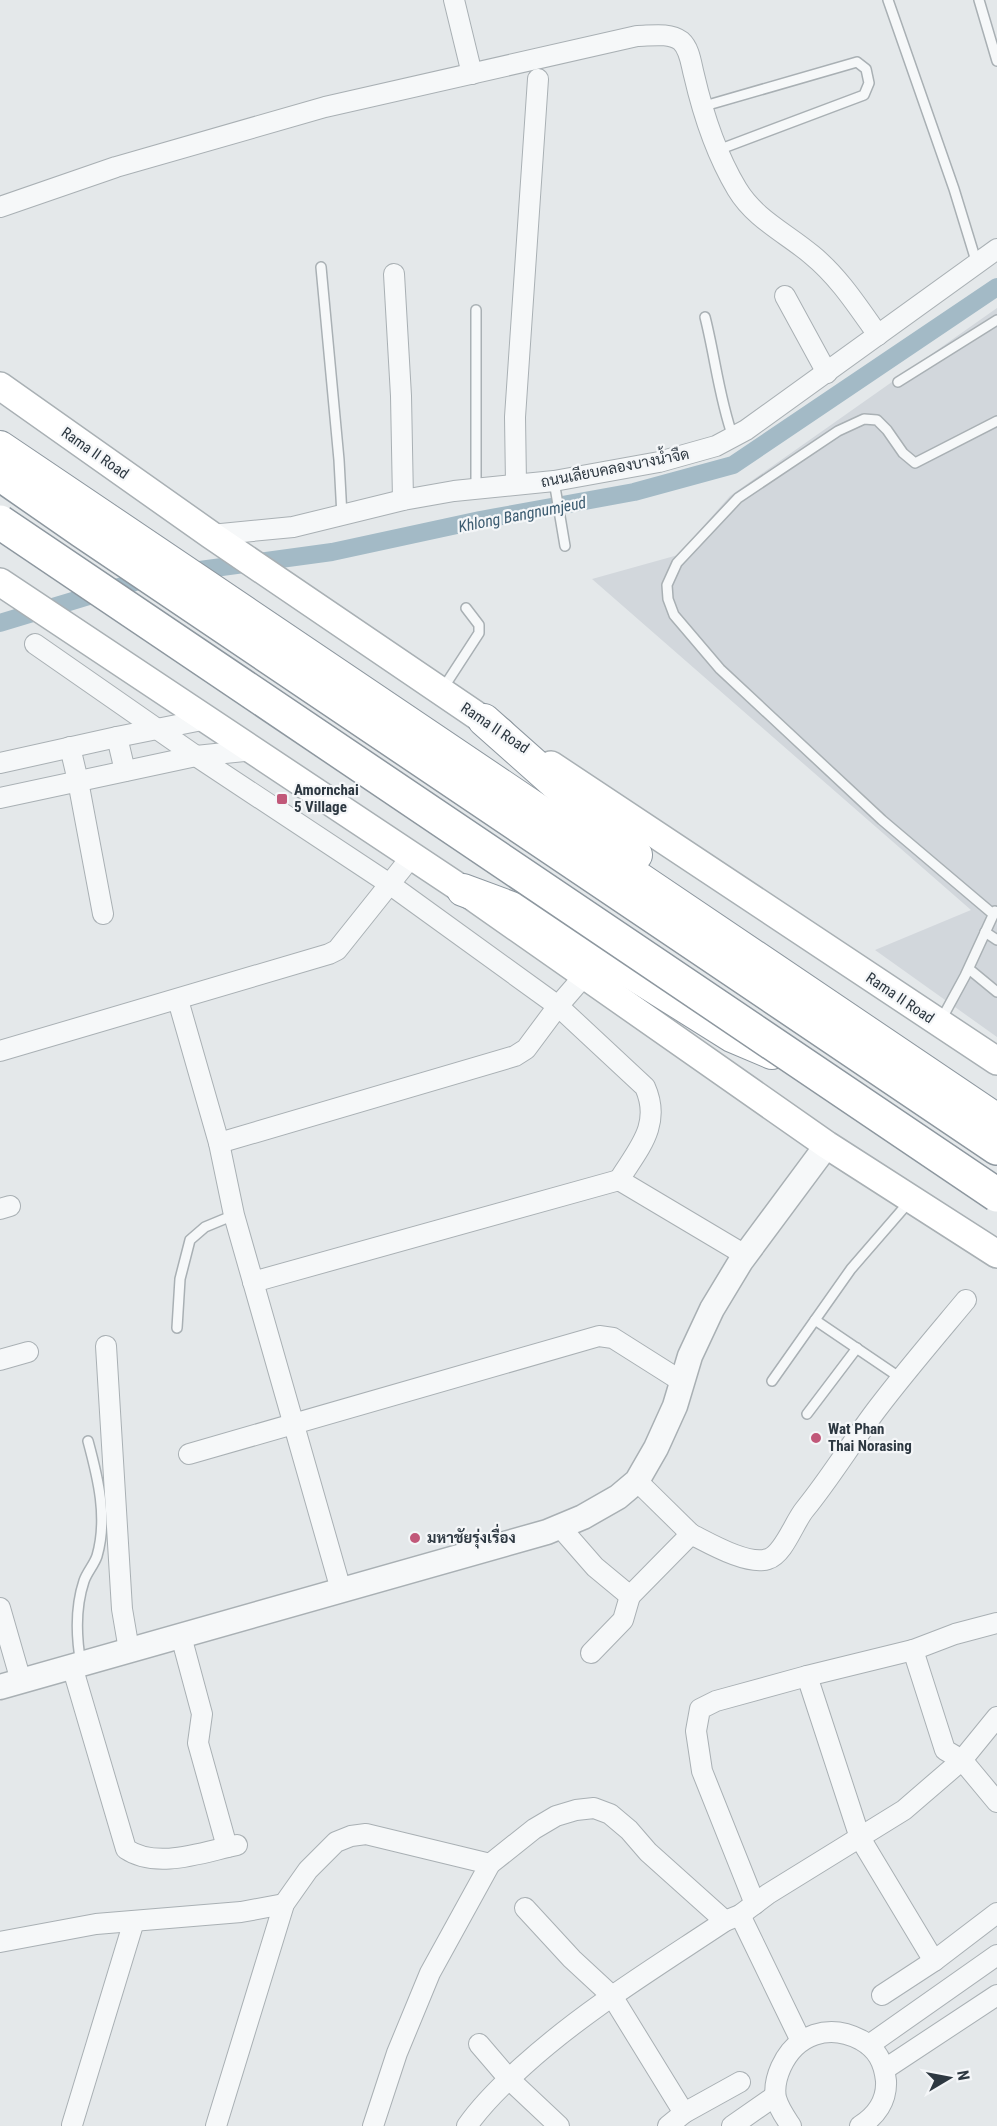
<svg xmlns="http://www.w3.org/2000/svg" width="997" height="2126" font-family="'Roboto Condensed',Sarabun,sans-serif">
<style>
.built{fill:#d2d7dc}
.lines{fill:none;stroke-linecap:round;stroke-linejoin:round}
.canal{stroke:#a3bac6;stroke-width:18}
.service-casing{stroke:#a9b0b4;stroke-width:12}
.minor-casing{stroke:#a9b0b4;stroke-width:22}
.tertiary-casing{stroke:#a9b0b4;stroke-width:27}
.secondary-casing{stroke:#a9b0b4;stroke-width:30}
.trunk-casing{stroke:#8d979f;stroke-width:34}
.motorway-casing{stroke:#8d979f;stroke-width:36}
.service{stroke:#f6f8f9;stroke-width:9}
.minor{stroke:#f6f8f9;stroke-width:20}
.tertiary{stroke:#f6f8f9;stroke-width:24}
.secondary{stroke:#fff;stroke-width:27}
.trunk{stroke:#fff;stroke-width:32}
.motorway{stroke:#fff;stroke-width:33}
.motorway-bridge-casing{stroke:#8d979f;stroke-width:36;stroke-linecap:butt}
.motorway-bridge{stroke:#fff;stroke-width:33}
.poi-dot{fill:#c15879;stroke:#f4f6f8;stroke-width:2}
.labels{text-anchor:middle;stroke-width:4.5;stroke-linejoin:round;paint-order:stroke}
.street-label{font-size:15px;fill:#2d3841;stroke:#f4f6f8}
.poi-label{font-size:15px;font-weight:bold;fill:#2d3841;stroke:#f4f6f8;text-anchor:start}
.water-label{font-size:16px;font-style:italic;fill:#3c5c71;stroke:#f4f6f8}
</style>
<rect width="100%" height="100%" fill="#e4e8ea"/>
<polygon class="built" points="997,308 997,1037 875,950 971,910 592,579 678,555 730,496"/>
<g class="lines">
<g class="canal">
<polyline points="185,572 332,552 480,520 634,492 733,465 997,287"/>
<polyline points="0,623 152,577"/>
</g>
<defs>
<g id="service">
<polyline points="888,0 954,189 977,264"/>
<polyline points="979,0 997,61"/>
<polyline points="701,107 857,62 866,69 869,83 864,95 718,150"/>
<polyline points="321,267 339,460 342,516"/>
<path d="M705,317C715,356 719,398 733,437"/>
<polyline points="898,382 997,320"/>
<polyline points="554,481 565,546"/>
<polyline points="476,489 476,310"/>
<polyline points="442,690 479,633 479,625 466,608"/>
<polyline points="993,914 882,820 720,669 674,615 668,599 667,585 677,563 738,498 838,431 864,419 877,420 887,430 903,453 915,463 997,421"/>
<polyline points="985,932 997,940"/>
<polyline points="969,969 997,992"/>
<polyline points="940,1022 965,976 995,911"/>
<polyline points="815,1320 902,1379"/>
<polyline points="177,1328 180,1279 190,1240 205,1227 234,1215"/>
<polyline points="772,1381 851,1269 909,1202"/>
<polyline points="807,1414 857,1348"/>
<path d="M81,1664C76,1636 75,1608 84,1581C87,1572 94,1565 97,1556C108,1518 98,1478 88,1441"/>
</g>
<g id="minor">
<polyline points="454,0 472,74"/>
<path d="M0,207L116,167L325,107L637,36C650,36 669,32 681,41C690,49 691,64 694,75C703,114 716,154 737,189C755,219 786,233 812,255C839,277 858,307 878,335"/>
<polyline points="394,274 401,396 403,500"/>
<polyline points="785,296 827,373"/>
<polyline points="516,484 515,417 538,79"/>
<polyline points="211,535 293,527 403,500 454,491 554,481 659,462 716,446 746,430 997,249"/>
<path d="M35,644L196,756L388,883L558,1006L645,1087C662,1125 638,1149 619,1180"/>
<polyline points="117,737 125,771"/>
<polyline points="70,747 78,781 103,914"/>
<polyline points="0,763 117,737 207,719"/>
<polyline points="0,798 196,756 254,750"/>
<polyline points="178,1000 219,1143 234,1215 341,1590"/>
<polyline points="0,1051 329,954 337,950 412,856"/>
<polyline points="219,1143 515,1056 526,1049 558,1006 584,976"/>
<polyline points="0,1209 10,1206"/>
<polyline points="253,1282 619,1180 745,1255"/>
<polyline points="106,1346 122,1609 129,1650"/>
<polyline points="0,1360 28,1352"/>
<polyline points="189,1454 599,1336 613,1338 681,1381"/>
<polyline points="637,1481 691,1534"/>
<path d="M560,1527L595,1567L630,1596L691,1534C709,1543 748,1566 768,1559C784,1554 794,1522 805,1509C831,1477 852,1442 877,1409C905,1372 936,1336 966,1300"/>
<polyline points="0,1608 21,1681"/>
<polyline points="181,1636 202,1714 198,1743 227,1847"/>
<polyline points="913,1650 945,1750 962,1760 997,1802"/>
<polyline points="591,1653 623,1620 630,1596"/>
<path d="M72,1666L126,1849C157,1870 203,1852 237,1845"/>
<polyline points="807,1676 860,1838 934,1961"/>
<polyline points="755,1904 702,1771 696,1731 700,1709 716,1701 807,1676 913,1650 955,1634 997,1623"/>
<polyline points="525,1908 572,1959 612,1996 684,2113"/>
<polyline points="740,1915 801,2041"/>
<polyline points="0,1942 96,1924 241,1912 284,1904"/>
<polyline points="882,1995 934,1961 997,1913"/>
<polyline points="479,2044 509,2079 559,2126"/>
<polyline points="869,2045 997,1955"/>
<polyline points="885,2069 997,1995"/>
<polyline points="72,2125 134,1921"/>
<polyline points="216,2126 284,1904 308,1870 336,1842 351,1836 366,1834 490,1864"/>
<polyline points="373,2126 397,2053 430,1973 490,1864 534,1829 556,1816 576,1810 594,1808 610,1814 629,1830 648,1852 725,1921"/>
<path d="M467,2126C483,2103 503,2084 523,2066C585,2010 656,1967 725,1921L740,1915L768,1894L904,1810L962,1760L997,1717"/>
<polyline points="668,2126 684,2113 740,2082"/>
<polyline points="732,2126 775,2096"/>
<path d="M791,2126C785,2117 779,2109 776,2098C774,2088 777,2076 781,2067C796,2034 829,2023 861,2040C877,2049 884,2062 886,2081C887,2101 876,2116 860,2126"/>
</g>
<polyline id="tertiary" points="0,1687 547,1532 583,1517 618,1497 637,1481 656,1448 675,1406 690,1356 712,1309 741,1261 827,1145"/>
<g id="secondary">
<polyline points="0,386 211,535 501,732"/>
<polyline points="0,582 463,890 827,1145 997,1254"/>
<polyline points="551,765 997,1061"/>
</g>
<g id="trunk">
<polyline points="0,447 997,1120"/>
<polyline points="484,720 636,855"/>
<polyline points="463,890 525,913 563,930 732,1036 772,1053"/>
</g>
<polyline id="motorway" points="0,474 82,531 997,1148"/>
</defs>
<use href="#service" class="service-casing"/>
<use href="#minor" class="minor-casing"/>
<use href="#tertiary" class="tertiary-casing"/>
<use href="#secondary" class="secondary-casing"/>
<use href="#trunk" class="trunk-casing"/>
<use href="#motorway" class="motorway-casing"/>
<use href="#service" class="service"/>
<use href="#minor" class="minor"/>
<use href="#tertiary" class="tertiary"/>
<use href="#secondary" class="secondary"/>
<use href="#trunk" class="trunk"/>
<use href="#motorway" class="motorway"/>
<defs>
<polyline id="motorway-bridge" points="0,522 997,1195"/>
</defs>
<use href="#motorway-bridge" class="motorway-bridge-casing"/>
<use href="#motorway-bridge" class="motorway-bridge"/>
</g>
<g class="poi-dot">
<rect x="276" y="793" width="12" height="12" rx="3"/>
<circle cx="816" cy="1438" r="6"/>
<circle cx="415" cy="1538" r="6"/>
</g>
<g class="labels">
<g class="street-label">
<text transform="translate(95 453) rotate(35)" y="5">Rama II Road</text>
<text transform="translate(615 468) rotate(-11)" y="5">ถนนเลียบคลองบางน้ำจืด</text>
<text transform="translate(495 728) rotate(34)" y="5">Rama II Road</text>
<text transform="translate(900 998) rotate(34)" y="5">Rama II Road</text>
</g>
<g class="poi-label">
<text x="294" y="795">Amornchai<tspan x="294" dy="17">5 Village</tspan></text>
<text x="828" y="1434">Wat Phan<tspan x="828" dy="17">Thai Norasing</tspan></text>
<text x="427" y="1543">มหาชัยรุ่งเรื่อง</text>
</g>
<g class="water-label">
<text transform="translate(522 514) rotate(-11)" y="6">Khlong Bangnumjeud</text>
</g>
</g>
<g transform="translate(949 2078) rotate(80)" stroke="#f4f6f8" stroke-width="4.5" paint-order="stroke">
<path d="M0-4.5L10 22L0 15L-10 22Z" fill="#2d3841"/>
<text y="-9" font-size="16" font-weight="bold" text-anchor="middle" fill="#2d3841">N</text>
</g>
</svg>
